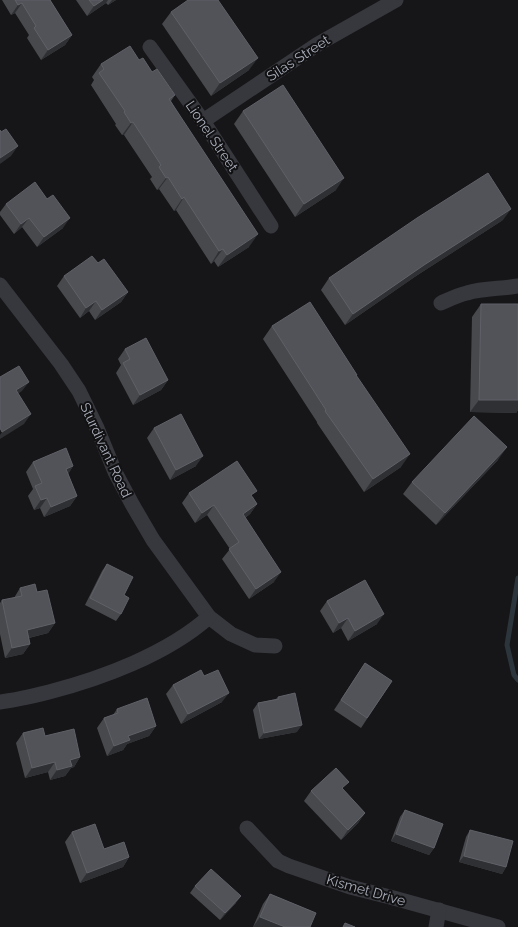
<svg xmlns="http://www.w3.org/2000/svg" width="518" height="927" font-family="Raleway,sans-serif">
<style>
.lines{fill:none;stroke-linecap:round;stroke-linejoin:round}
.stream{stroke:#2c353c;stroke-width:5}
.street{stroke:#37383d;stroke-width:15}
.wall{fill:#47494d}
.shaded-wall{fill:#2f3033}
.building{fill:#525359;stroke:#5f6168}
.labels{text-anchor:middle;stroke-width:4;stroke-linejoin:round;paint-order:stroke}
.street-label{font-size:14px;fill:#a8adb8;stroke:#111113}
</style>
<rect width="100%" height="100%" fill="#161618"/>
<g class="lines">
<polyline class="stream" points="518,578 507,645 514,675 518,680"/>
<g class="street">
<polyline points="150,47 203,121 271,226"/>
<polyline points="203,121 318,44 396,0"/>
<polyline points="0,285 61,364 79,391 97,428 115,472 132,504 153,540 209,617 231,634 255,645 275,646"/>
<path d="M441,303C450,299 458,295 467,293C483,288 501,289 518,286"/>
<path d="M0,702C17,700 33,696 49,692C103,678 167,654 209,617"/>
<polyline points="247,828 278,861 289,866 350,887 390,897 498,927"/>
<polyline points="436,927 439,910"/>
</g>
</g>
<g class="wall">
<polygon points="2,0 50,0 72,35 65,45 41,60 27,38 29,35 15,13 11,15"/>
<polygon points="76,0 116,0 108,5 106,3 87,16"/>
<polygon points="171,12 249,70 211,96 162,24"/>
<polygon points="139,60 175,95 171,101 249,247 218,267 214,261 211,264 176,210 174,211 159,189 157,190 150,179 152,177 124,135 122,135 115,125 116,124 91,85 94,80 92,77 101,64"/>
<polygon points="243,111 336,190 295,217 234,124"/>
<polygon points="6,204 63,228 37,247 22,227 14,234 0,215 0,212"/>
<polygon points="503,220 416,276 345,325 321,290 329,278"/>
<polygon points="98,263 128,292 121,302 95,320 89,311 80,318 57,286 64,276"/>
<polygon points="481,304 518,304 518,410 516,413 470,412 472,317"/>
<polygon points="272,326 401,467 364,492 317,423 317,422 263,339"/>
<polygon points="125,349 168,380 161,390 133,405 116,373 121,365 118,359"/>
<polygon points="154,428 196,466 170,480 147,438"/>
<polygon points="498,460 436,525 403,494 412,482"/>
<polygon points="33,462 73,466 68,474 77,496 70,506 44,517 40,508 34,510 28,496 33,489 26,472"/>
<polygon points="189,493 253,497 257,504 250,514 245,518 274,582 249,599 222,559 230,549 207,515 195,523 182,503"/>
<polygon points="107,564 121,614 116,621 85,605 102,571"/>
<polygon points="20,588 37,592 55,623 48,633 29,638 30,644 23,654 5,658 0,634 0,603 2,600 14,598"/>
<polygon points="327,601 377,624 348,641 341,628 333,633 320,611"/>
<polygon points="365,663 392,681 361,728 334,710"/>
<polygon points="204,676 222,702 181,724 166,694 173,685"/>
<polygon points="278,697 297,732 259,739 253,710 258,703 276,699"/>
<polygon points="117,709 156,726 149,736 127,744 123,750 107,756 97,728 104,718 113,715"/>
<polygon points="23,733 45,736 80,757 74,767 71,768 65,776 50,780 48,772 25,778 16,743"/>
<polygon points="343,790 365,813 358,823 341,840 304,801 311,791"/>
<polygon points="405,810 434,848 429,855 391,841 400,817"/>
<polygon points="470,830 506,867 502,874 459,862 466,837"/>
<polygon points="72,832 104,849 129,857 123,867 80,883 65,842"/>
<polygon points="195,886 236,903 220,920 190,893"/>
<polygon points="270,894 316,913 253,927 263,904"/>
</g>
<g class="shaded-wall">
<polygon points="103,0 108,0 106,3 87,16 94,6"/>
<polygon points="112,0 116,0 108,5"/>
<polygon points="22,3 15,13 11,15 18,5"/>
<polygon points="72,35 65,45 41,60 48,50"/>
<polygon points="258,58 249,70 211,96 220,83"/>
<polygon points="133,122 124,135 122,135 131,123"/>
<polygon points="18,146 11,156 0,164 0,158"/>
<polygon points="168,177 159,189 157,190 166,178"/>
<polygon points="344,178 336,190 295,217 304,204"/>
<polygon points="184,197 176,210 174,211 182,199"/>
<polygon points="511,209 503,220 416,276 345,325 353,314 424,265"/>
<polygon points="29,218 22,227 14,234 21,224"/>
<polygon points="70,218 63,228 37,247 44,237"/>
<polygon points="258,234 249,247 218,267 227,255"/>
<polygon points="223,249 214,261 211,264 219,251"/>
<polygon points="128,292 121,302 95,320 102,310"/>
<polygon points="96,301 89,311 80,318 86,308"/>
<polygon points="168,380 161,390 133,405 140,395"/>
<polygon points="29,382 22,391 9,400 16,390"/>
<polygon points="479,400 518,400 518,410 516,413 470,412"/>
<polygon points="31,414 24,424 0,439 0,435 2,432"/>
<polygon points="507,447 498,460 436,525 445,513"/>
<polygon points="410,454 401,467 364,492 373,479"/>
<polygon points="203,456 196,466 170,480 176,470"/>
<polygon points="73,466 67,476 66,469"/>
<polygon points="77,496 70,506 44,517 51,507"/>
<polygon points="47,498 40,508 34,510 41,500"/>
<polygon points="257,504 250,514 236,524 243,514"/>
<polygon points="214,505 207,515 195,523 202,513"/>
<polygon points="281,572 274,582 249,599 256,589"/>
<polygon points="384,614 377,624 348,641 355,631"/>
<polygon points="348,618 341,628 333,633 339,623"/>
<polygon points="55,623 48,633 20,640 27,630"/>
<polygon points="30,644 23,654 5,658 12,648"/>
<polygon points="229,693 222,702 181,724 188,714"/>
<polygon points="302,725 297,732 259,739 264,733"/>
<polygon points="156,726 149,736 127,744 123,750 107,756 114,746 128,736"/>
<polygon points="80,757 74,767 71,768 65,776 50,780 57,770 70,760"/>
<polygon points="55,762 48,772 25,778 32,768"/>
<polygon points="365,813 358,823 341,840 348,830"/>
<polygon points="396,834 434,848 429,855 391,841"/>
<polygon points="464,856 506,867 502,874 459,862"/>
<polygon points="129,857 123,867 80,883 87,873"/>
<polygon points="241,896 236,903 220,920 225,913"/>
<polygon points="260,917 285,927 253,927"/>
</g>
<g class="building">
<polygon points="15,0 50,0 72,35 48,50 34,28 36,26 22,3 18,5"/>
<polygon points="89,0 103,0 94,6"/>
<polygon points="188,0 218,0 258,58 220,83 171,12"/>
<polygon points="130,46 139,60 143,58 152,72 157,69 175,95 169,99 258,234 227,255 223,249 219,251 184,197 182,199 168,177 166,178 159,167 161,165 133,122 131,123 124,112 125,111 99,73 104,69 101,64"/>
<polygon points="283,85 344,178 304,204 243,111"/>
<polygon points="6,129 18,146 0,158 0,130 1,132"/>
<polygon points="488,173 511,209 424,265 353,314 329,278 417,218"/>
<polygon points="35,182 47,199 53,195 70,218 44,237 29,218 21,224 6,204"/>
<polygon points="92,256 98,263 104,259 128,292 102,310 96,301 86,308 64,276"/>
<polygon points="310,302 357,375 356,375 410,454 373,479 325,411 326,410 272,326"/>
<polygon points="481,304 518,304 518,400 479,400"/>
<polygon points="146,338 168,380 140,395 123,363 130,359 125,349"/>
<polygon points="19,366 29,382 16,390 31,414 2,432 0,428 0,377"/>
<polygon points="181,414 203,456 176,470 154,428"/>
<polygon points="474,416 507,447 445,513 412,482"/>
<polygon points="66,448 73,466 66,469 77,496 51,507 47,498 41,500 35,486 42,483 33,462"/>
<polygon points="237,461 257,491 251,495 257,504 243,514 281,572 256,589 229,549 239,542 214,505 202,513 189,493"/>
<polygon points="107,564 133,577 124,595 129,598 121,614 90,598"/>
<polygon points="365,580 384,614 355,631 348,618 339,623 327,601"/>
<polygon points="35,584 37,592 47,590 55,623 27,630 30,644 12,648 2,600 22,596 20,588"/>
<polygon points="365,663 392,681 367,718 341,700"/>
<polygon points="201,670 204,676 218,670 229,693 188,714 173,685"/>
<polygon points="295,693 302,725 264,733 258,703 279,699 278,697"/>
<polygon points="147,698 156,726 128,736 130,740 114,746 104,718 118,713 117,709"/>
<polygon points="43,728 45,736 74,729 80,757 70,760 72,766 57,770 55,762 32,768 23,733"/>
<polygon points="336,768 349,782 342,788 365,813 348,830 311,791"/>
<polygon points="405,810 443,824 434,848 396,834"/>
<polygon points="95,824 104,849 124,842 129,857 87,873 72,832"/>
<polygon points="470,830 513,841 506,867 464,856"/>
<polygon points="211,869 241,896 225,913 195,886"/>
<polygon points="270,894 316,913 310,927 285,927 260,917"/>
<polygon points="345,923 355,927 343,927"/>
</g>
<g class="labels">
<g class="street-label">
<text transform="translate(298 58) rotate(-33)" y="5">Silas Street</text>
<text transform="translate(212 136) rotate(56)" y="5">Lionel Street</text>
<text transform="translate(106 450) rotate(65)" y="5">Sturdivant Road</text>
<text transform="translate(366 890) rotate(16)" y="5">Kismet Drive</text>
</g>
</g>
</svg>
